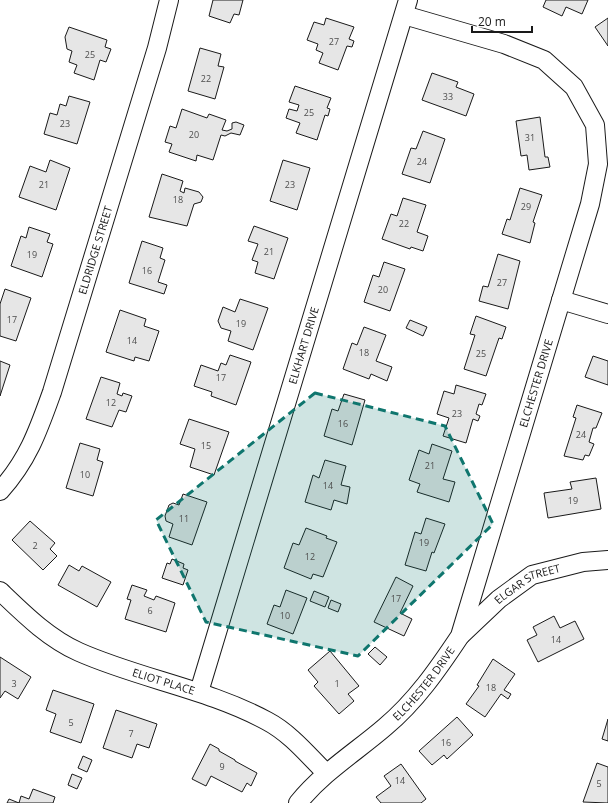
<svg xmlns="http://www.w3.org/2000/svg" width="608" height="803" font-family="'Open Sans',sans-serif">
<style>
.building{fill:#e6e6e6;stroke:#1a1a1a}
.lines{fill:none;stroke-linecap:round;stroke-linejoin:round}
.minor-casing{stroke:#1a1a1a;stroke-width:20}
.minor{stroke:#fff;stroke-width:18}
.marked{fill:#0f766e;fill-opacity:0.2;stroke:#0f766e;stroke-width:3;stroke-dasharray:8 5;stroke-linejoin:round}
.labels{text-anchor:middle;stroke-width:3;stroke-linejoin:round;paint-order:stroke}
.number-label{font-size:9px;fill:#4d4d4d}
.street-label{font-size:11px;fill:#1a1a1a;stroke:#fff}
</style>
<rect width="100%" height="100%" fill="#fff"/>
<g class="building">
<polygon points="213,0 243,0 239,15 234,14 230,23 209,16"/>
<polygon points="546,0 588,0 582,14 566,7 562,16 543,7"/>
<polygon points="326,18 354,27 349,39 354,41 352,47 347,46 338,70 319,63 323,53 316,50 318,44 307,40 314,22 324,25"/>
<polygon points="608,18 608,46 595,27"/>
<polygon points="69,27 107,40 105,47 111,49 106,62 100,60 94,80 74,73 77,65 69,62 72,51 67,49 65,37"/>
<polygon points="200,48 221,54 218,66 224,67 215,99 188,91"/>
<polygon points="432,73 458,82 456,87 474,94 466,116 422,100"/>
<polygon points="295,86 331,98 327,108 330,109 328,116 325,115 317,140 296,133 300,123 286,118 289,109 297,111 299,105 289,102"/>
<polygon points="69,96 90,102 77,144 44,134 50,113 57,115 60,104 66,106"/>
<polygon points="182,109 207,118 209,114 226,120 222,130 227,131 232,129 232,123 236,122 244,125 240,135 231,133 225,136 221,135 213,160 197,155 196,161 169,152 172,144 165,142 170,126 176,128"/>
<polygon points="540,117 545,157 548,157 550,167 529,170 527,155 521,156 516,121"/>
<polygon points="423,131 445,139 430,183 402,174 411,148 416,149"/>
<polygon points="50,160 70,168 56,210 19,197 30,166 46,172"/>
<polygon points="283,160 310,168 297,210 270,201"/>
<polygon points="162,174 183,181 180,191 184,193 185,188 199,192 203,197 201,202 194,204 187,226 149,217"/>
<polygon points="520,188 542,195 533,222 535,223 530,243 502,234 507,219 510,220"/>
<polygon points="403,198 426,205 417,232 428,236 423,251 411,247 410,249 382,239 391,214 397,216"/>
<polygon points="254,226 288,238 274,279 255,273 258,262 252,260 258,244 248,241"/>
<polygon points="29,227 50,234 47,242 53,244 42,277 11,266 21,236 26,238"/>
<polygon points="142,241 163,248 160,258 165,260 158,282 167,285 164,294 129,283"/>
<polygon points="498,254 520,261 508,309 479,301 483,286 488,287"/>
<polygon points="384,262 405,269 390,311 364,302 373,275 379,277"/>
<polygon points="5,289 31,298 16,341 0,336 0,304"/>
<polygon points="240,299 268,308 253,350 228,341 231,331 221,328 218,321 223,307 235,312"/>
<polygon points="120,310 146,319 144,326 159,331 149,361 135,357 134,361 106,352"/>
<polygon points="476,316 506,327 502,339 499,338 486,376 464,369 475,335 470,334"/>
<polygon points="410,320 427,327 423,336 406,328"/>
<polygon points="364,327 386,335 376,361 392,367 387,381 371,374 369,379 343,369 352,343 357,345"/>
<polygon points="230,355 251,362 236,405 211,396 212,392 194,386 201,365 218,371 221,363 226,365"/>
<polygon points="593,356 608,361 608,385 585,377"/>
<polygon points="0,361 10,365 0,396"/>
<polygon points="101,377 120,383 117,394 122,396 123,393 132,396 126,412 119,410 112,427 86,419"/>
<polygon points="456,385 486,394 482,405 479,404 476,414 480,416 478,421 473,419 466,443 443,436 449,418 437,414 444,391 454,394"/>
<polygon points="344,394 365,400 352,445 324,436 332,409 338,411"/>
<polygon points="577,405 602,413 596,428 593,428 589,442 594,444 589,456 585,455 583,460 564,456 576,418 573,417"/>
<polygon points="189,419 229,432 214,475 190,467 195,449 180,444"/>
<polygon points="80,443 100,449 97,460 103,462 93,496 66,488"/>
<polygon points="432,444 452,451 443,479 455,482 449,502 417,492 420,484 409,480 419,450 429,454"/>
<polygon points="325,460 346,466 341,485 350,487 347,504 334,500 331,510 305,502 313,475 319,478"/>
<polygon points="596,478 601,509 548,518 544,493 572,489 570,482"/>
<polygon points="183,494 207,502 192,545 169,537 173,524 166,521 165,516 169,505 173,503 179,505"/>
<polygon points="426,518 445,524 434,553 432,552 426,571 405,565 415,532 421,534"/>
<polygon points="30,521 55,543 50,549 57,556 43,570 12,540"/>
<polygon points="306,528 327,536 326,538 337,542 323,577 313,574 311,579 284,568 293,543 299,545"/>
<polygon points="172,559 184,564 183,568 188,570 183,585 162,578 167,563 170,564"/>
<polygon points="69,565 79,571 82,566 111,582 97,607 58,585"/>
<polygon points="396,577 413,586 400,613 412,619 404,636 374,622"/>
<polygon points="132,585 147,590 144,596 154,600 156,596 175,603 166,632 125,619 131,600 127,599"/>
<polygon points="286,590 307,598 293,634 267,624 274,605 280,607"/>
<polygon points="314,591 329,597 325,607 310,601"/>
<polygon points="331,600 341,604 338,612 328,608"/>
<polygon points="554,616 560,628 575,621 584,639 538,662 527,640 537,635 533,627"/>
<polygon points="375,647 387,657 380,665 368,654"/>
<polygon points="330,651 359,686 348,694 354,701 339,714 314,686 318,682 308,670"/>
<polygon points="0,657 31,677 18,699 5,691 0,698"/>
<polygon points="493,659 515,674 504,690 511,694 508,699 501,694 485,717 466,704 479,686 477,685"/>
<polygon points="53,690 94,704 81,743 50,732 56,714 46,710"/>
<polygon points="116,710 157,724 149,748 137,744 132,758 103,748"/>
<polygon points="457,717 473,735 447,759 444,755 432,765 419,751"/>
<polygon points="608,719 608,741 602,739"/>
<polygon points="210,744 219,749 219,751 235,760 235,761 257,773 251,786 247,783 242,792 211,776 206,786 192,779"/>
<polygon points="83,756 92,760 87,772 78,768"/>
<polygon points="597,763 608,767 608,803 583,802"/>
<polygon points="401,764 426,799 421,803 381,803 376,797 391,786 384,776"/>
<polygon points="72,774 82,778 77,789 68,785"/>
<polygon points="33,789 55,797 53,803 7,803 9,799 19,803 21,796 29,799"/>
</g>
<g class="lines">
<defs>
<g id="minor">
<polyline points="561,300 608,314"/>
<path id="s1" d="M0,491C28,460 38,431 52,392L157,48L169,0"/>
<path id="s2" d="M0,591C24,614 48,638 79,652C140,679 208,689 267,721C290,733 308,755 326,773"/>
<path id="s3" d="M461,635L499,599L532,575L583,562L608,560"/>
<path id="s4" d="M199,692L408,0"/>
<path id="s5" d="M298,803C323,772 356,752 385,727C416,701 438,669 460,636L590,204L598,164L595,125L574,87L544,60L504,44L404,15"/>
</g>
</defs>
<use href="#minor" class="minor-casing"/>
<use href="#minor" class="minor"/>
</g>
<path class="marked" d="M315,393L445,426L493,524L358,656L206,622L156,520Z"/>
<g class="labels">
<g class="number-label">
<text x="334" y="45">27</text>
<text x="90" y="58">25</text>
<text x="206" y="82">22</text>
<text x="448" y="100">33</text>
<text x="309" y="116">25</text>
<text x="65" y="127">23</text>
<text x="194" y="138">20</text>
<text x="530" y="141">31</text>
<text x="422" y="165">24</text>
<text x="44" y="188">21</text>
<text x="290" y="188">23</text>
<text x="178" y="203">18</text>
<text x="526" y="210">29</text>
<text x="404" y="227">22</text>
<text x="269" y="255">21</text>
<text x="32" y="258">19</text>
<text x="147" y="274">16</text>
<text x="502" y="286">27</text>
<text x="383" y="293">20</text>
<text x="12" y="323">17</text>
<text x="241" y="327">19</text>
<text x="132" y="344">14</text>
<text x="364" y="356">18</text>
<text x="481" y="357">25</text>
<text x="221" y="381">17</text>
<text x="111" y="406">12</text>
<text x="457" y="417">23</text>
<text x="343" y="427">16</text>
<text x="581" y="438">24</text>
<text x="206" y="449">15</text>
<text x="430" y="469">21</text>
<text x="85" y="478">10</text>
<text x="328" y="489">14</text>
<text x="573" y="504">19</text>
<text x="184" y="522">11</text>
<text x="424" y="546">19</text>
<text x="35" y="549">2</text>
<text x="310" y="560">12</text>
<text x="396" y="602">17</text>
<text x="150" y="614">6</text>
<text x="285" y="619">10</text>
<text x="556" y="643">14</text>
<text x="14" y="687">3</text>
<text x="337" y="687">1</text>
<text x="491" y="691">18</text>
<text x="71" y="726">5</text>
<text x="131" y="737">7</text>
<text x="446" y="746">16</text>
<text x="222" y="770">9</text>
<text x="400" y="784">14</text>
<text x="599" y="787">5</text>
</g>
<g class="street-label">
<text dy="4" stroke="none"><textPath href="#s1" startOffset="261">ELDRIDGE STREET</textPath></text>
<text dy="4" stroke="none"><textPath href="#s4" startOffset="362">ELKHART DRIVE</textPath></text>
<text dy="4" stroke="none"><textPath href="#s5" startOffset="498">ELCHESTER DRIVE</textPath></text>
<text dy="4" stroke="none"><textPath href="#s3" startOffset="85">ELGAR STREET</textPath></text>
<text dy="4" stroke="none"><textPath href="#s2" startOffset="190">ELIOT PLACE</textPath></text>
<text dy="4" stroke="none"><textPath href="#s5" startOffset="174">ELCHESTER DRIVE</textPath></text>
</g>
</g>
<path d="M472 26v6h60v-6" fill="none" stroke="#1a1a1a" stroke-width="2"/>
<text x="478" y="26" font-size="12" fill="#1a1a1a" stroke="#ffffff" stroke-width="3" paint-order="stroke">20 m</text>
</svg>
